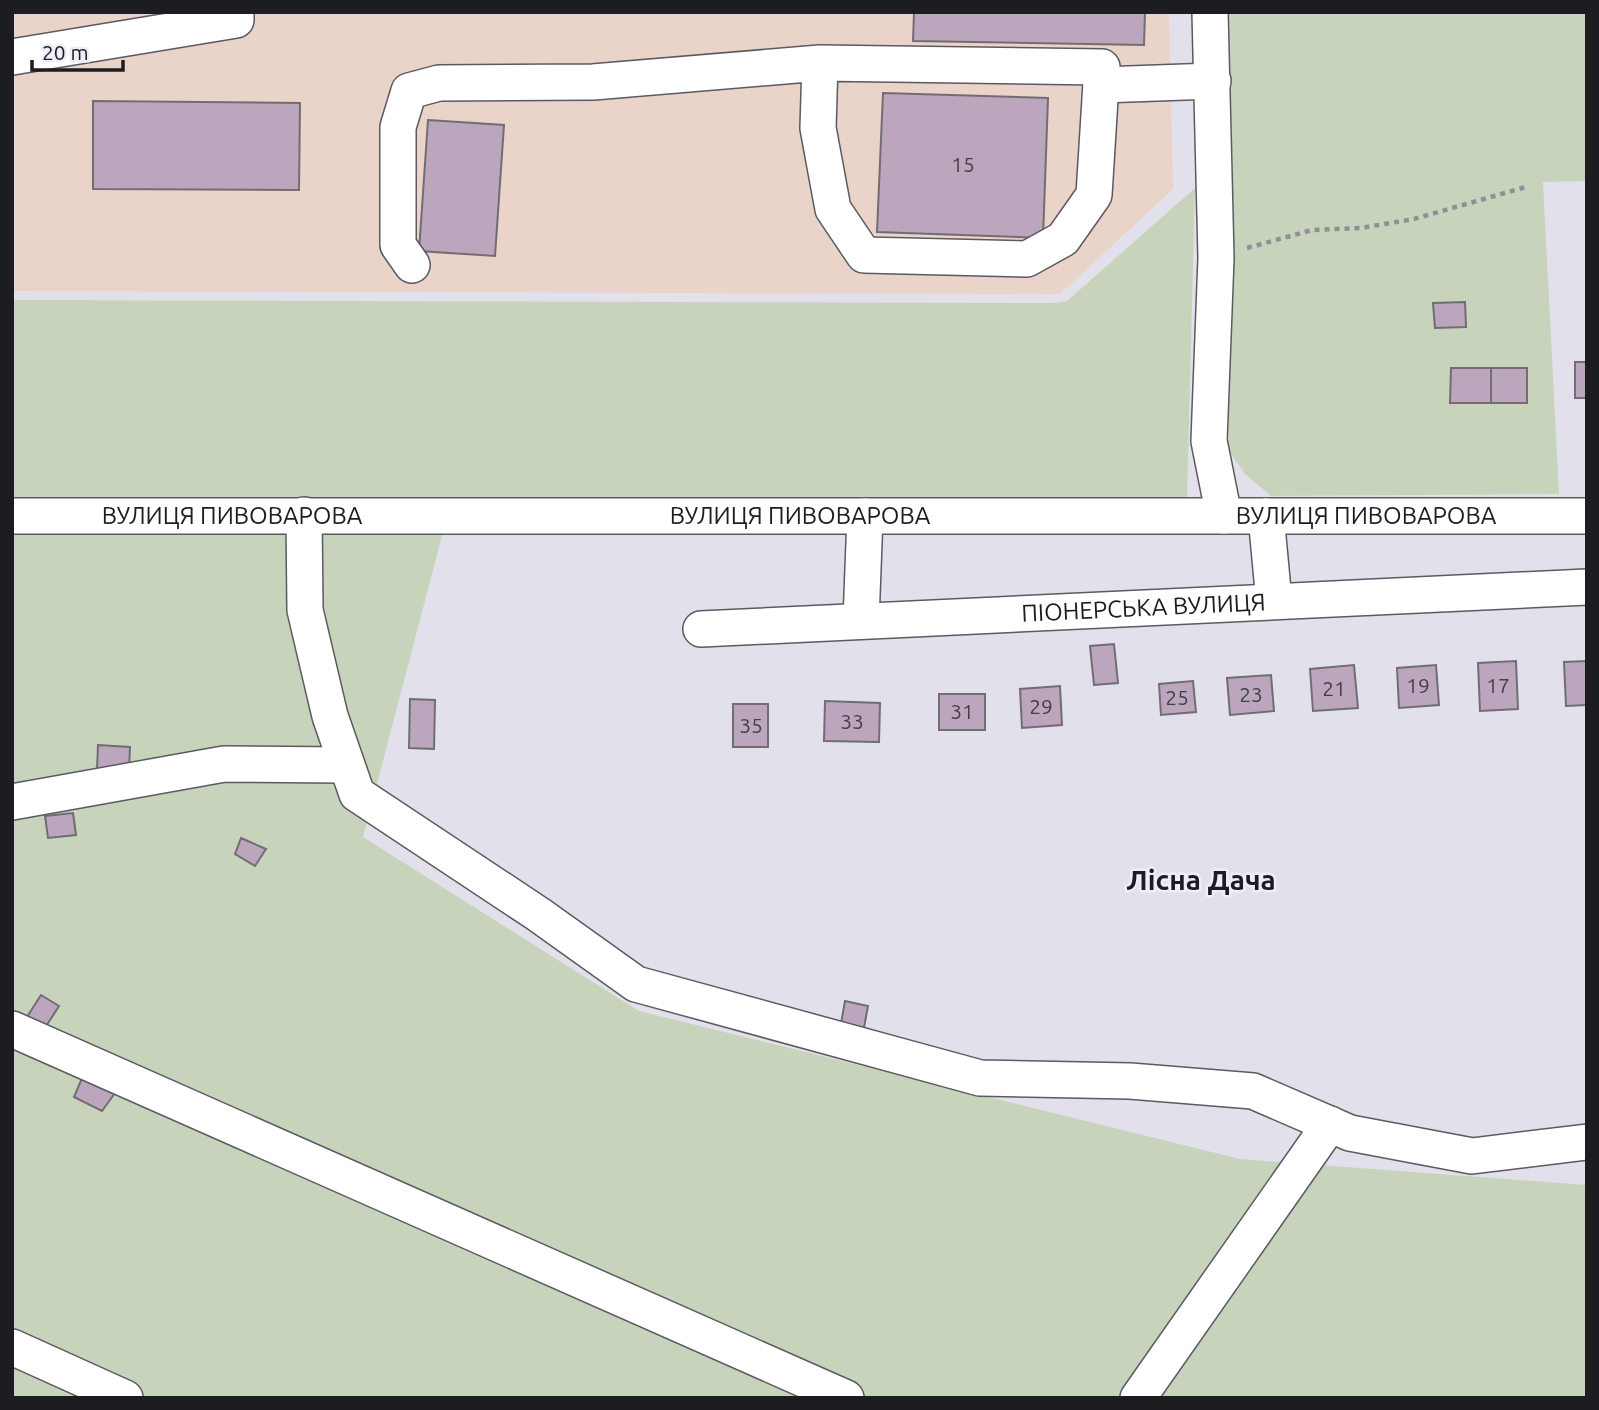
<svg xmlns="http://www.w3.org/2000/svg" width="1599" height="1410" font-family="Ubuntu,sans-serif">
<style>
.industrial{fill:#ead3c8}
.green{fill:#c7d4bb}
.building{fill:#bba6be;stroke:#726c73;stroke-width:2}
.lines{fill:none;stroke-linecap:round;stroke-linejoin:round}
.minor-casing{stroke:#5a5a62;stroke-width:38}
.path{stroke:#908f96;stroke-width:4.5;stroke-dasharray:5 5;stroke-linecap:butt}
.minor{stroke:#fff;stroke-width:35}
.labels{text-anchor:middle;stroke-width:5;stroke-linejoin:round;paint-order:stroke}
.number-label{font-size:21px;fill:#443e48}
.street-label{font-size:24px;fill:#1d1c20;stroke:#efeef8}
.quarter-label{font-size:28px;font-weight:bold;fill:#1d1c20;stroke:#efeef8}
</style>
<rect width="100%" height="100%" fill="#e2e1eb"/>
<polygon class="industrial" points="12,12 1169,12 1173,189 1060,294 12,291"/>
<g class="green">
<polygon points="1218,12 1587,12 1587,181 1543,182 1559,494 1271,496 1245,474 1229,451"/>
<polygon points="1195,188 1187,499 12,500 12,300 1053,303 1067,301"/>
<polygon points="12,529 443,532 363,837 639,1011 1240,1159 1587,1185 1587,1398 12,1398"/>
</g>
<g class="building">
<polygon points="914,12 1145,12 1144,45 913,41"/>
<polygon points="883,93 1048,98 1043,238 877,232"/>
<polygon points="93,101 300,103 299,190 93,189"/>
<polygon points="428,120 504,125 495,256 419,251"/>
<polygon points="1465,302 1466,327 1435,328 1433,303"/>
<rect x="1575" y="362" width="12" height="36"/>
<polygon points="1451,368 1491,368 1491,403 1450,403"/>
<rect x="1491" y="368" width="36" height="35"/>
<polygon points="1114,644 1118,683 1094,685 1090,646"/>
<polygon points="1516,661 1518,709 1480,711 1478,663"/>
<polygon points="1587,661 1587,705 1566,706 1564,662"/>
<polygon points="1354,665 1358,708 1313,711 1310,669"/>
<polygon points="1436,665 1439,705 1399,708 1397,668"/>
<polygon points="1271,675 1274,711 1230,715 1227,678"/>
<polygon points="1193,681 1196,712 1161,715 1159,684"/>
<polygon points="1060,686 1062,725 1022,728 1020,689"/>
<rect x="939" y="694" width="46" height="36"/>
<polygon points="410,699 435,700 434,749 409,748"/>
<polygon points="825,701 880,703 879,742 824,741"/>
<rect x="733" y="704" width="35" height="43"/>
<polygon points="98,745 130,747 129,770 97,769"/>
<polygon points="73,813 76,835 48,838 45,816"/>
<polygon points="241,838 266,849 255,866 235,854"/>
<polygon points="41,995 59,1006 43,1031 25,1020"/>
<polygon points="845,1001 868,1006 863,1033 840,1029"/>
<polygon points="82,1078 115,1093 102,1111 74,1097"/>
</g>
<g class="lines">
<defs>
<g id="minor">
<polyline points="1210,12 1216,258 1209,441 1224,516"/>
<polyline points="12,57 236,20 236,12"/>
<polyline points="1101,85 1213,81"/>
<polyline points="412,265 398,245 398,127 409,91 439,83 593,82 820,63 818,128 833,209 864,255 1027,259 1063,239 1094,195 1102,67 820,63"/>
<polyline points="304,515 305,610 330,716 357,794 538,914 636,984 980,1078 1130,1081 1253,1091 1350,1133 1472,1156 1587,1142"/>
<path id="s1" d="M12,516H1587"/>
<polyline points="1266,516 1274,601"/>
<polyline points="861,621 865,516"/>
<path id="s2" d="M701,629L1587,587"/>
<polyline points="12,802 224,764 346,765"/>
<polyline points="12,1029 846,1398"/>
<polyline points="12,1347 125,1398"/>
<polyline points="1138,1398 1330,1124"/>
</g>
</defs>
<use href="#minor" class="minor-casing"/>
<polyline class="path" points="1247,248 1312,230 1361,228 1414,219 1529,186"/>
<use href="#minor" class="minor"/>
</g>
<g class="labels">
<g class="number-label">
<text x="963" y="172">15</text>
<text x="1418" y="693">19</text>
<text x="1498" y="693">17</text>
<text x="1334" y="696">21</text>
<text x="1251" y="702">23</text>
<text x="1177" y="705">25</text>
<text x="1041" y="714">29</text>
<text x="962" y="719">31</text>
<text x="852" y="729">33</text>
<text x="751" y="733">35</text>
</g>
<g class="street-label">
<text dy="8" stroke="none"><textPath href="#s1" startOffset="220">ВУЛИЦЯ ПИВОВАРОВА</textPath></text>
<text dy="8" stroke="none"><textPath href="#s1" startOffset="788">ВУЛИЦЯ ПИВОВАРОВА</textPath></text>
<text dy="8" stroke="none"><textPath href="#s1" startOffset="1354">ВУЛИЦЯ ПИВОВАРОВА</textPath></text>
<text dy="8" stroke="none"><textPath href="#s2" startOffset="443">ПІОНЕРСЬКА ВУЛИЦЯ</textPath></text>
</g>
<g class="quarter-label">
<text x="1201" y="890">Лісна Дача</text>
</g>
</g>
<rect width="1599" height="1410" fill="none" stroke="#1d1c20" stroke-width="28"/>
<path d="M32 60v10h91v-10" fill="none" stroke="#1d1c20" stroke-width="3.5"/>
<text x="42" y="60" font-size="21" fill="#1d1c20" stroke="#efeef8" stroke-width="5" paint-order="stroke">20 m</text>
</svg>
